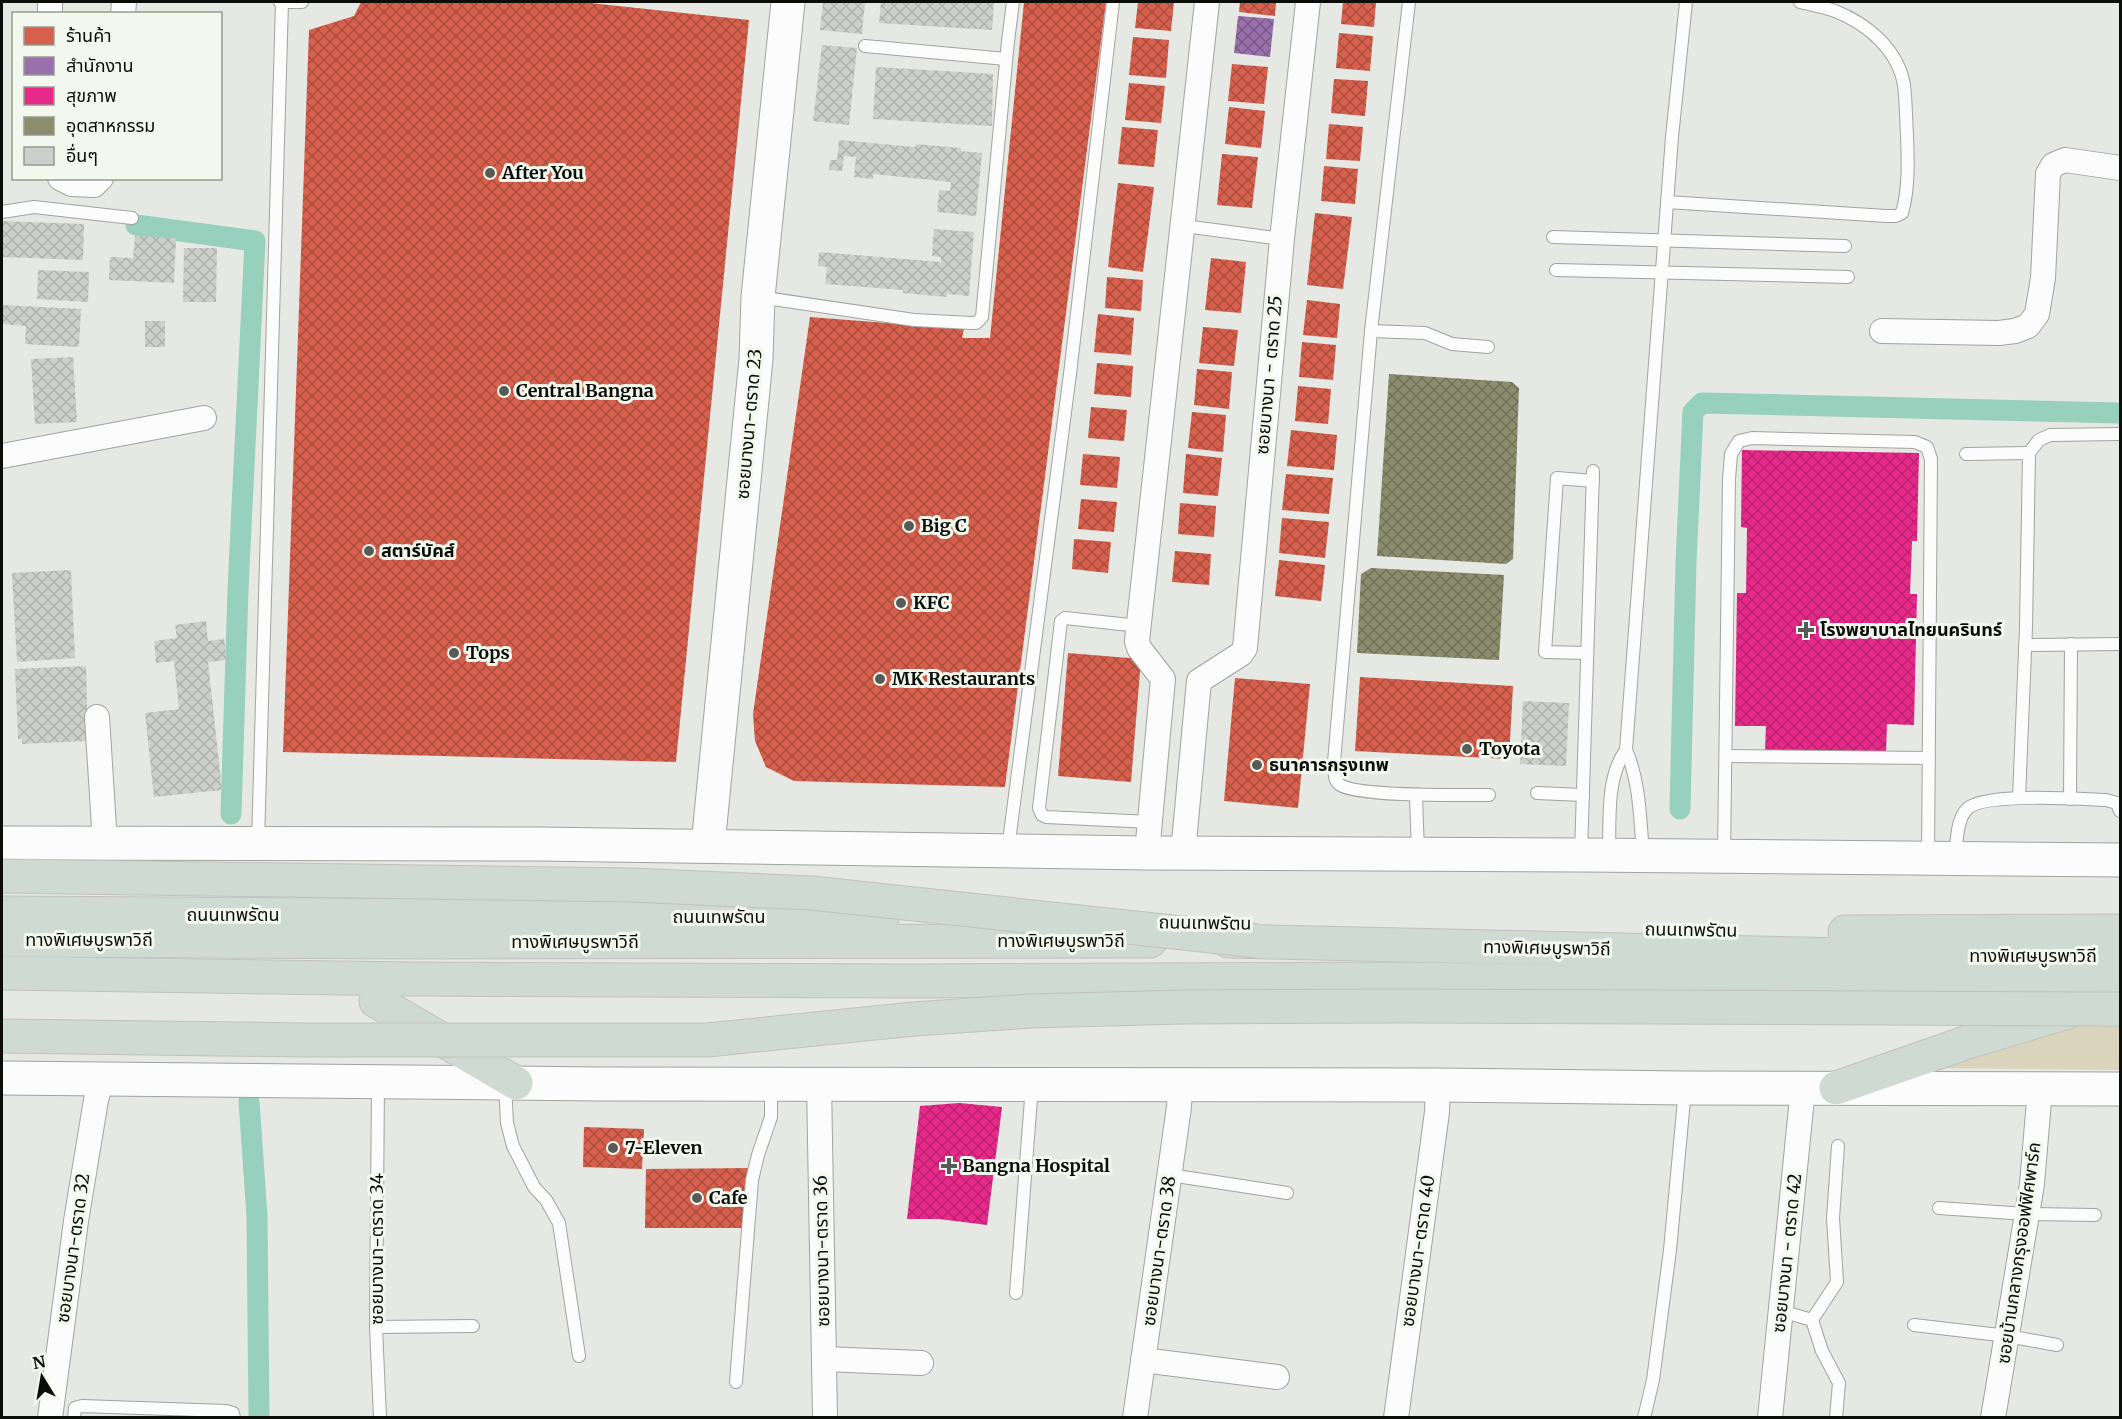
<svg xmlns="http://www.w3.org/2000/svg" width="2122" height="1419" font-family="Merriweather,'Noto Sans Thai',serif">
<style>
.grass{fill:#dad4bc}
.shops{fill:url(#shops-cross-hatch)}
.offices{fill:url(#offices-cross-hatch)}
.health{fill:url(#health-cross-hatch)}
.industry{fill:url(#industry-cross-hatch)}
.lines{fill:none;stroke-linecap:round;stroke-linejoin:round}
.canal{stroke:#97d0bc;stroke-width:21}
.building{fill:url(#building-cross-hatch)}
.lane-casing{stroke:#a1a39f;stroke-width:14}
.street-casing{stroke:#a1a39f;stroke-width:26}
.secondary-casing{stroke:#a1a39f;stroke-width:35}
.highway-casing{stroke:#c0c2bf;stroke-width:35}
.lane{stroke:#fbfcfb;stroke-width:12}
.street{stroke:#fbfcfb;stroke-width:24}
.secondary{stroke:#fbfcfb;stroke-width:33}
.highway{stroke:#cfdad2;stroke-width:33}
.highway-bridge-casing{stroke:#c0c2bf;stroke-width:35;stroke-linecap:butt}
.highway-bridge{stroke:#cfdad2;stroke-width:33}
.poi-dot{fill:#575a55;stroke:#f2f8ed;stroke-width:2}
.labels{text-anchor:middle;stroke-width:6;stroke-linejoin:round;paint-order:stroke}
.poi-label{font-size:18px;font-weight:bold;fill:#0b0d09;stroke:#f2f8ed;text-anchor:start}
.street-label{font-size:18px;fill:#0b0d09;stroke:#f2f8ed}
</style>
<defs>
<pattern id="shops-cross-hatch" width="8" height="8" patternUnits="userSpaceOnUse" patternTransform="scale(1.5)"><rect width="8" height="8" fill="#d6604d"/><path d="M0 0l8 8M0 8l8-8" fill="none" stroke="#ac4e3e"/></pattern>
<pattern id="offices-cross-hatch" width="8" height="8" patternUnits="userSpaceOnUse" patternTransform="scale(1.5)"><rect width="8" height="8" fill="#9970ab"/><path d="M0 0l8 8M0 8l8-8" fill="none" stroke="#7b5a89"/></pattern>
<pattern id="health-cross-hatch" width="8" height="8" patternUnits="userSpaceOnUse" patternTransform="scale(1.5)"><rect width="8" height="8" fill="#e7298a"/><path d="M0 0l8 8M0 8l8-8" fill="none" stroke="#b9226f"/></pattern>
<pattern id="industry-cross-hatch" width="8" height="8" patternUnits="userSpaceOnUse" patternTransform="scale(1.5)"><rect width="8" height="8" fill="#8c8c6e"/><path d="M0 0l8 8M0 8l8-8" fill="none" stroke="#717159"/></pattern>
<pattern id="building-cross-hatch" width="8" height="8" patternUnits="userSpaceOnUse" patternTransform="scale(1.5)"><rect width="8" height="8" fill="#cdcfca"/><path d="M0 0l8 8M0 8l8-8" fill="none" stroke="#afb1ac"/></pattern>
</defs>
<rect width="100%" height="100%" fill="#e5e8e3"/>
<polygon class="grass" points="2120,1018 2120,1070 1927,1068 2046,1025"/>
<g class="shops">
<polygon points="361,2 581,2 749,20 676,762 283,752 309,30 354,16"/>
<polygon points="1024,2 1106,2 1005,787 794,781 766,767 755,741 753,714 810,317 964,329 962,338 990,338"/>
<polygon points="1138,2 1174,2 1171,31 1135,28"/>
<polygon points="1240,2 1276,2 1275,16 1239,12"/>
<polygon points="1343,2 1376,2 1374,27 1341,24"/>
<polygon points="1339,33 1373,36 1370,71 1336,68"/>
<polygon points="1133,37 1169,40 1166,78 1129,75"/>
<polygon points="1232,64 1268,67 1264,104 1228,101"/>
<polygon points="1334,79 1368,81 1365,116 1331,113"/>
<polygon points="1129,83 1165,86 1161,123 1125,120"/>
<polygon points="1229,107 1265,111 1261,148 1225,144"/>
<polygon points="1329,124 1363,127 1360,161 1326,159"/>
<polygon points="1122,127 1158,130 1154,167 1118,164"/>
<polygon points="1222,154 1258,157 1252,208 1217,205"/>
<polygon points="1324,166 1358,169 1355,204 1321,201"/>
<polygon points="1118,183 1154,187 1143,272 1108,267"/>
<polygon points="1315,213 1352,217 1343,289 1307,285"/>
<polygon points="1211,258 1246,262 1241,313 1205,310"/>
<polygon points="1107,277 1143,280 1141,311 1105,308"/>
<polygon points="1307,300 1340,304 1337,338 1303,335"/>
<polygon points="1098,314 1134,318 1131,355 1094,352"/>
<polygon points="1203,327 1238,330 1234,366 1199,363"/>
<polygon points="1302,342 1336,345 1333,380 1299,377"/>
<polygon points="1097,363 1133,366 1131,397 1094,394"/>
<polygon points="1197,369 1232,372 1229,409 1194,405"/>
<polygon points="1298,386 1331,389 1328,424 1295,421"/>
<polygon points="1091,407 1127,410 1124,441 1088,438"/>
<polygon points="1192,412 1226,415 1223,452 1188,448"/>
<polygon points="1291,430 1337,435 1334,470 1287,466"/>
<polygon points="1083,454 1120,457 1117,488 1080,485"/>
<polygon points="1186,454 1222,458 1218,496 1183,493"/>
<polygon points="1286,474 1333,478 1329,514 1282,510"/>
<polygon points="1081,499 1117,502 1114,532 1078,529"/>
<polygon points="1180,503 1216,506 1214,537 1178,534"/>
<polygon points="1282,518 1329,522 1325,558 1279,553"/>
<polygon points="1074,539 1111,542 1108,573 1072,569"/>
<polygon points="1175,551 1211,554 1209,585 1172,582"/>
<polygon points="1279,560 1325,565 1321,601 1275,596"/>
<polygon points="1068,653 1141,659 1131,782 1058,776"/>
<polygon points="1360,677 1513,686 1509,759 1355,751"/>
<polygon points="1235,678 1310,684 1298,808 1224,801"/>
<polygon points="584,1127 644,1129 642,1169 583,1167"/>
<polygon points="750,1168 748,1228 645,1228 646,1169"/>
</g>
<polygon class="offices" points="1238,16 1274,19 1270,57 1234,53"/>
<g class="health">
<polygon points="1742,450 1919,453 1917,541 1912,541 1910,594 1917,594 1914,725 1887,724 1886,753 1765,751 1766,726 1735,726 1737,593 1746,593 1747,528 1741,527"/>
<polygon points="959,1103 1002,1107 987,1225 939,1219 907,1219 920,1106"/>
</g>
<g class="industry">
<polygon points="1389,374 1512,382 1519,388 1513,559 1506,564 1377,556"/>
<polygon points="1371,568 1504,575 1499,660 1357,653 1361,574"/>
</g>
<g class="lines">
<g class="canal">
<polyline points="136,225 255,241 238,589 231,814"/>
<polyline points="1680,809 1686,562 1693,412 1702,403 2120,413"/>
<polyline points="249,1101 257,1216 259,1418"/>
</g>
</g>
<g class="building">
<polygon points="823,2 865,2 862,34 820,30"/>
<polygon points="881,2 994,2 992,30 879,23"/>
<polygon points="822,45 857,48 849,125 813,121"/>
<polygon points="876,67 993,74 992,126 873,119"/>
<polygon points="839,140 915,147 916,144 961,148 961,151 982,153 976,216 937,212 939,190 950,191 951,182 873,174 873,179 854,177 856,157 844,156 842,171 829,170 830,160 837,160"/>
<polygon points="2,221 84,224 83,260 2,257"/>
<polygon points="934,229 974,232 969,296 947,294 947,297 903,293 903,290 825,284 827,267 818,266 819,252 941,262 941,257 932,256"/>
<polygon points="135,236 176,238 174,283 109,280 110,257 133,258"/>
<polygon points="184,248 217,248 216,302 183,302"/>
<polygon points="38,270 89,272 88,302 37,299"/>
<polygon points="2,305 81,309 79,347 25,344 26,326 2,324"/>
<rect x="145" y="321" width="20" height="26"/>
<polygon points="73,357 77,422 35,424 31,359"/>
<polygon points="71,570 75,658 17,662 12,573"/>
<polygon points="206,621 208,641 224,639 227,660 208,662 222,790 154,797 145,713 179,709 174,661 156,663 154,641 177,638 175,625"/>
<polygon points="86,666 88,741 22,744 22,739 18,739 15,669"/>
<polygon points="1523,701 1569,703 1566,766 1520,764"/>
</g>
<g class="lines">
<defs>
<g id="lane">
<polyline points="280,2 302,2"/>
<path d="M1409,2L1371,331L1334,762C1335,770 1333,779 1339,784C1354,797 1464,795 1489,795"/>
<polyline points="865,46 1006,59"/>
<path d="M1667,202L1886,216H1896L1902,213C1909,189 1908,160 1907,135C1906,119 1906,101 1904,85C1898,50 1868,24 1835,11C1824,7 1812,5 1800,2"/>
<polyline points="2,212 34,207 132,218"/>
<polyline points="1184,226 1282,239"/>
<polyline points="1553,237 1845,246"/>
<polyline points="1556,270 1848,277"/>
<polyline points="759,297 914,320 972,323 976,323 982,317 1008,41 1013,2"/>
<polyline points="1371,331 1425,333 1452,344 1488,347"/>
<polyline points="1966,454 2029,453"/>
<polyline points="1139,626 1065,618 1061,621 1039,808 1042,815 1046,817 1151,822"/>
<polyline points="2025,645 2120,644"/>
<polyline points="1587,653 1545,652 1557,478 1593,481"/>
<polyline points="1726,756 1929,758"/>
<polyline points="1537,793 1583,795"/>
<polyline points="1416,796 1418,853"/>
<polyline points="2019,798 2026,627 2029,453 2039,440 2050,435 2120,434"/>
<polyline points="2070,799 2071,644"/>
<polyline points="258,842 282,2"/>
<polyline points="1008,849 1070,374 1113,2"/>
<path d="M1609,853C1610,820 1606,777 1626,750"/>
<polyline points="1581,854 1593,471"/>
<path d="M1643,854C1640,819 1640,782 1626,750L1672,137L1686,2"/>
<polyline points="1724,855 1729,479 1731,454 1739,441 1752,438 1915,442 1927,447 1931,459 1928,858"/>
<path d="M1955,858C1957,844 1956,820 1967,809C1983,792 2080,799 2106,800L2117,803L2120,811"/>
<polyline points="378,1083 376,1327 380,1418"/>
<polyline points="505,1084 507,1123 513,1146 534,1187 546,1200 559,1223 579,1356"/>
<polyline points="1170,1175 1287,1193"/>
<polyline points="1939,1208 2026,1214 2095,1215"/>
<polyline points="1016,1293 1032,1086"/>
<polyline points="1781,1311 1812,1320 1822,1351 1839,1383 1836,1418"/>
<polyline points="1812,1320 1837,1282 1833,1218 1838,1146"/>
<polyline points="1914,1325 2008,1336 2057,1345"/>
<polyline points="376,1327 473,1326"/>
<polyline points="736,1382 752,1180 758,1155 771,1117 771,1085"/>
<polyline points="74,1418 75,1408 82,1406 226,1411 233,1413 234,1418"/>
<polyline points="1644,1418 1653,1380 1670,1250 1685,1089"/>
</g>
<g id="street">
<polyline points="50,2 50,14"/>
<polyline points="123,14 124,2"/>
<polyline points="60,178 72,184 94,185 101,178"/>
<polyline points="1882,331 1999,333 2015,331 2028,326 2037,314 2043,278 2048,174 2053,165 2065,160 2120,168"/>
<polyline points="2,456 204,418"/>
<polyline points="97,717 105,843"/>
<polyline points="1147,853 1163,679 1139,648 1137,641 1207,2"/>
<polyline points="1183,853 1199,681 1241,654 1245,648 1282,239 1308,2"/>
<polyline points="819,1084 825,1418"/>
<polyline points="824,1359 921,1363"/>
<polyline points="1143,1360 1277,1377"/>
<polyline points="50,1418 76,1221 96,1100 102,1079"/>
<polyline points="1135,1418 1179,1107 1180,1085"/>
<polyline points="1396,1418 1437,1112 1438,1085"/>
<polyline points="1770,1418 1803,1088"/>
<polyline points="1993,1418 2032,1184 2040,1089"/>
</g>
<g id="secondary">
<polyline points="2,843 538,844 1147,853 1581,855 2120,860"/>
<polyline points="708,845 756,359 758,297 788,2"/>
<polyline points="2,1078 598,1084 1438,1085 1685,1088 2120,1089"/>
</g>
<g id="highway">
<polyline points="2,913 882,918"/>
<polyline points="1845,932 2120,931"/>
<polyline points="2,940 415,942 1150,941"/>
<polyline points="1228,941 1892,956 2120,956"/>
<polyline points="2,973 414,979 913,981 1406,979 1894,986 2120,986"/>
<polyline points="376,1001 516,1083"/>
<polyline points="1836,1088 1968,1042 2068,1012"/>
</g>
</defs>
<use href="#lane" class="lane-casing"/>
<use href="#street" class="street-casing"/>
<use href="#secondary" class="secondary-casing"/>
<use href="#highway" class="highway-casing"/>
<use href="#lane" class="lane"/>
<use href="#street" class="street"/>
<use href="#secondary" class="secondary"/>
<use href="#highway" class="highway"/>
<defs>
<g id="highway-bridge">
<polyline points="2,876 631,885 812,893 1257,941"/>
<polyline points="2,1036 303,1040 707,1040 914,1019 1031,1011 1184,1007 1406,1006 2120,1009"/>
</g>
</defs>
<use href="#highway-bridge" class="highway-bridge-casing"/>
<use href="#highway-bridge" class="highway-bridge"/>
</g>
<g class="poi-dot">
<circle cx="490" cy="173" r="6"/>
<circle cx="504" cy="391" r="6"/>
<circle cx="909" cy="526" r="6"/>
<circle cx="369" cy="551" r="6"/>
<circle cx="901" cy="603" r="6"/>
<path d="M1803 621h6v6h6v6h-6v6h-6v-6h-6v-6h6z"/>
<circle cx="454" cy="653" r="6"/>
<circle cx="880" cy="679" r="6"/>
<circle cx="1467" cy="749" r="6"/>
<circle cx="1257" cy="765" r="6"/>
<circle cx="613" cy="1148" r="6"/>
<path d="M946 1157h6v6h6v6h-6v6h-6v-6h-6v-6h6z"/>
<circle cx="697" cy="1198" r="6"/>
</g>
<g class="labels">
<g class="poi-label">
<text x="502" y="179">After You</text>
<text x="516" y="397">Central Bangna</text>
<text x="921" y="532">Big C</text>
<text x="381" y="557">สตาร์บัคส์</text>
<text x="913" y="609">KFC</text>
<text x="1820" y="636">โรงพยาบาลไทยนครินทร์</text>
<text x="466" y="659">Tops</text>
<text x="892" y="685">MK Restaurants</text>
<text x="1479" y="755">Toyota</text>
<text x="1269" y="771">ธนาคารกรุงเทพ</text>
<text x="625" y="1154">7-Eleven</text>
<text x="962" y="1172">Bangna Hospital</text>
<text x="709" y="1204">Cafe</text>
</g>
<g class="street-label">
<text transform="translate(1269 375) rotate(-85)" y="6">ซอยบางนา - ตราด 25</text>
<text transform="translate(749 424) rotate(-85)" y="6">ซอยบางนา-ตราด 23</text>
<text x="233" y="921">ถนนเทพรัตน</text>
<text x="719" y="923">ถนนเทพรัตน</text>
<text transform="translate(1205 923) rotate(1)" y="6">ถนนเทพรัตน</text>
<text transform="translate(1691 930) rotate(1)" y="6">ถนนเทพรัตน</text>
<text x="89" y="946">ทางพิเศษบูรพาวิถี</text>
<text x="1061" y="947">ทางพิเศษบูรพาวิถี</text>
<text x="575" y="948">ทางพิเศษบูรพาวิถี</text>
<text transform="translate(1547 948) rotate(1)" y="6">ทางพิเศษบูรพาวิถี</text>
<text x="2033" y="962">ทางพิเศษบูรพาวิถี</text>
<text transform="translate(73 1248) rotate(-82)" y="6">ซอยบางนา-ตราด 32</text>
<text transform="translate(377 1249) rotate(-90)" y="6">ซอยบางนา-ตราด 34</text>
<text transform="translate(822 1251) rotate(-91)" y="6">ซอยบางนา-ตราด 36</text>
<text transform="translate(1159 1251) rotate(-82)" y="6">ซอยบางนา-ตราด 38</text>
<text transform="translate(1418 1251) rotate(-82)" y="6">ซอยบางนา-ตราด 40</text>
<text transform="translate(1787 1253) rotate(-84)" y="6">ซอยบางนา - ตราด 42</text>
<text transform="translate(2019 1253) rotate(-82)" y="6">ซอยบ้านกลางกรุงออฟฟิศพาร์ค</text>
</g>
</g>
<rect width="2122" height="1419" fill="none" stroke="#0b0d09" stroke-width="6"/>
<rect x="12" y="12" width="210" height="168" fill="#f2f8ed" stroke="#969a92" stroke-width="1.5"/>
<rect x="24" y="27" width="30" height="18" fill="#d6604d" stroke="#969a92" stroke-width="1.5"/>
<text x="66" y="42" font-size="18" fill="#0b0d09">ร้านค้า</text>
<rect x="24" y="57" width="30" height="18" fill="#9970ab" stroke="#969a92" stroke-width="1.5"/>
<text x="66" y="72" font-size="18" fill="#0b0d09">สำนักงาน</text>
<rect x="24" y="87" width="30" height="18" fill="#e7298a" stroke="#969a92" stroke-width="1.5"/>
<text x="66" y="102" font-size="18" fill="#0b0d09">สุขภาพ</text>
<rect x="24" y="117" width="30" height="18" fill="#8c8c6e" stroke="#969a92" stroke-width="1.5"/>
<text x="66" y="132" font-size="18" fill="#0b0d09">อุตสาหกรรม</text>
<rect x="24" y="147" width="30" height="18" fill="#cdcfca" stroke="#969a92" stroke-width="1.5"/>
<text x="66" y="162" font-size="18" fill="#0b0d09">อื่นๆ</text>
<g transform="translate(42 1377) rotate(349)" stroke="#f2f8ed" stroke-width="4.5" paint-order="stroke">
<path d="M0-4.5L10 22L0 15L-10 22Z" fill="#0b0d09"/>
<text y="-9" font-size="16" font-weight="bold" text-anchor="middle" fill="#0b0d09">N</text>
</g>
</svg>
